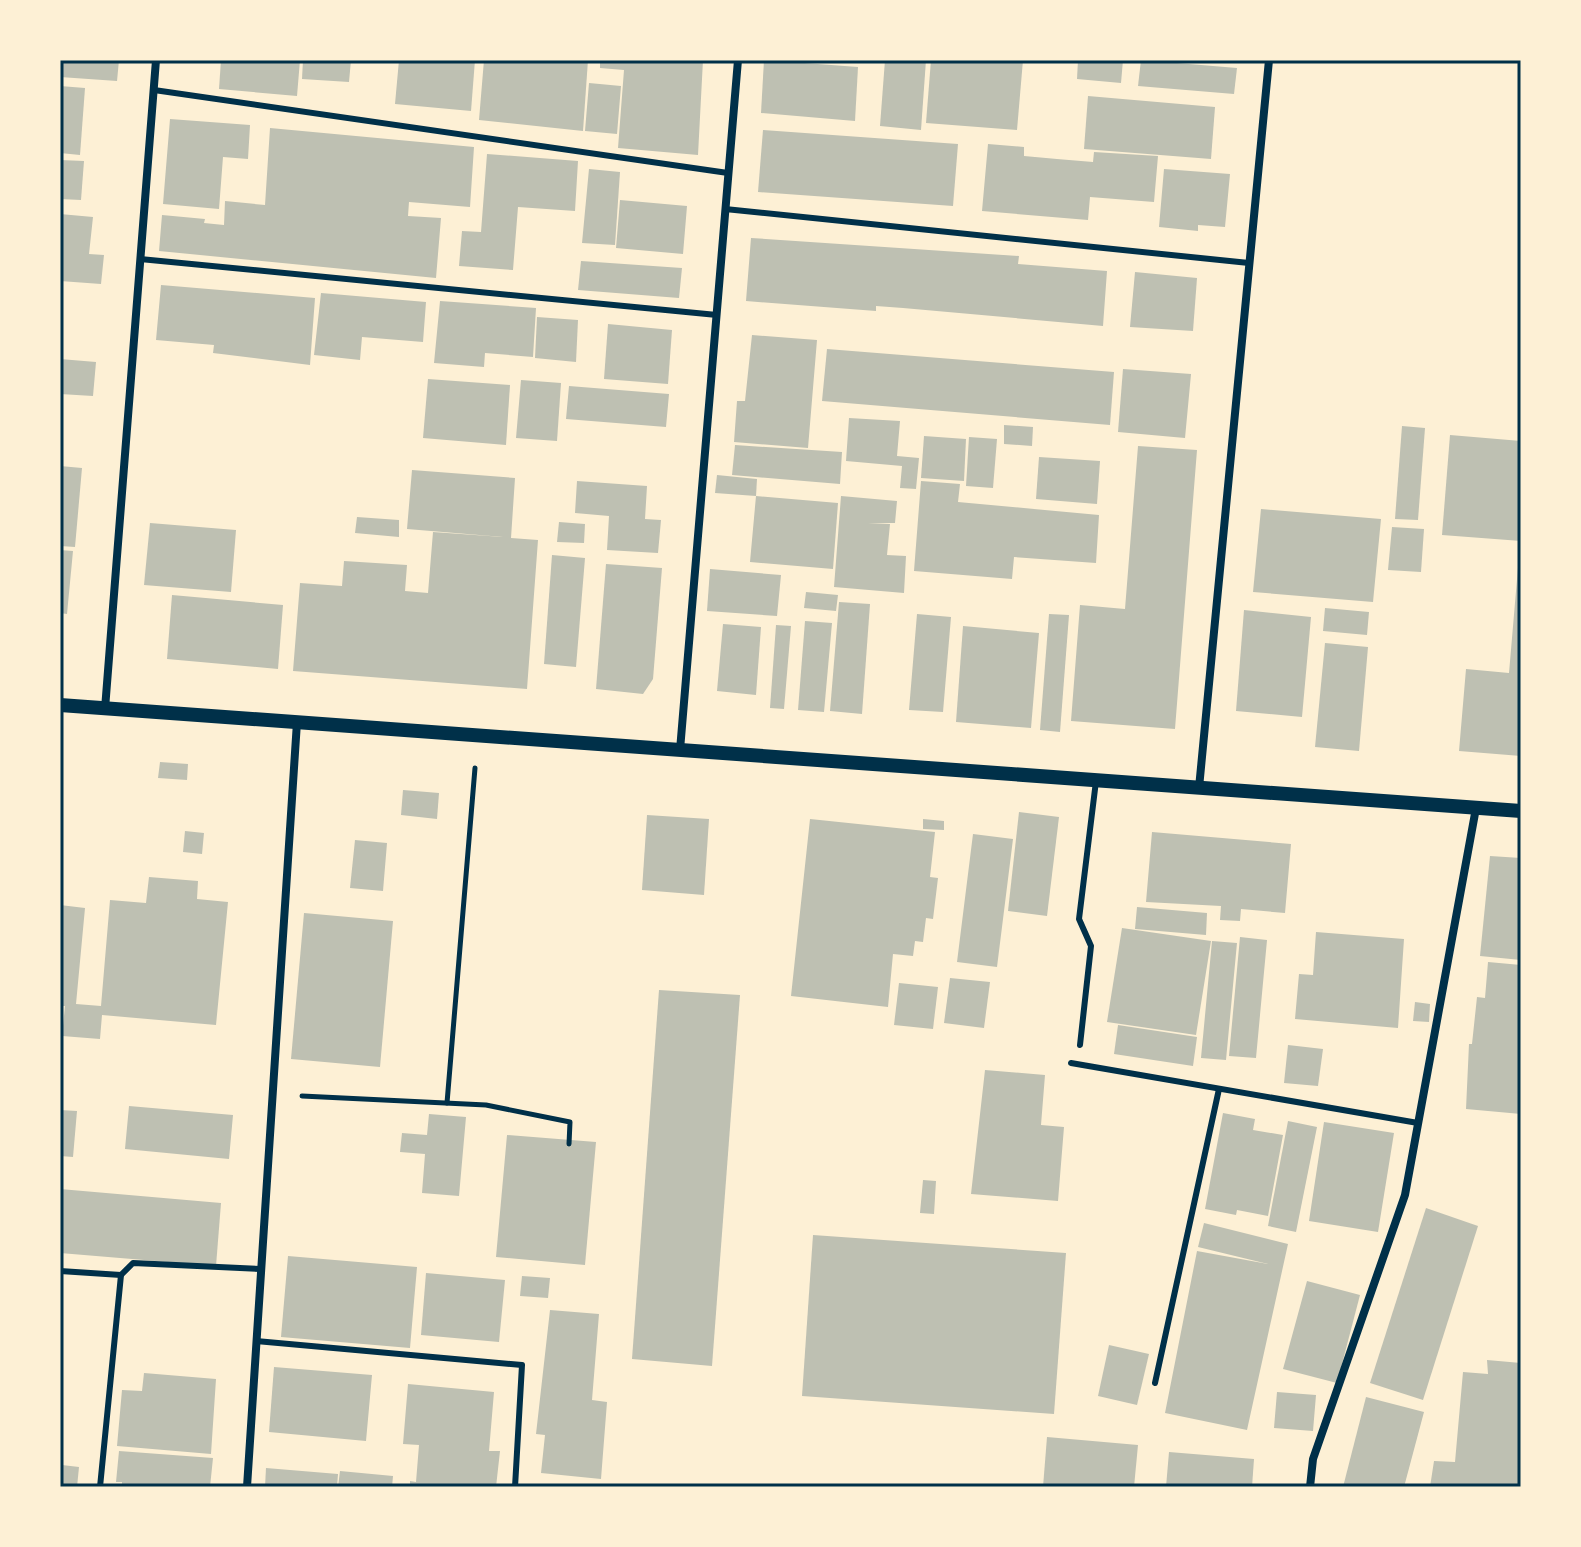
<svg xmlns="http://www.w3.org/2000/svg" width="1581" height="1547" font-family="'PT Sans Narrow',sans-serif">
<style>
.building{fill:#bec0b2}
.lines{fill:none;stroke-linecap:round;stroke-linejoin:round}
.path{stroke:#003049;stroke-width:5}
.service{stroke:#003049;stroke-width:6}
.minor{stroke:#003049;stroke-width:8}
.tertiary{stroke:#003049;stroke-width:14}
.neatline{fill:none;stroke:#003049;stroke-width:3}
</style>
<rect width="100%" height="100%" fill="#fdf0d5"/>
<g class="building">
<polygon points="60,60 119,60 117,81 60,77"/>
<polygon points="221,60 300,60 297,96 219,89"/>
<polygon points="303,60 351,60 349,82 302,79"/>
<polygon points="399,60 475,60 471,111 395,104"/>
<polygon points="484,60 588,60 583,131 479,120"/>
<polygon points="600,60 703,60 698,155 618,148 624,70 600,68"/>
<polygon points="764,60 858,67 855,121 761,113"/>
<polygon points="885,60 926,60 921,130 880,126"/>
<polygon points="931,60 1023,60 1017,130 926,123"/>
<polygon points="1078,60 1123,60 1121,83 1077,79"/>
<polygon points="1141,60 1237,68 1234,94 1138,86"/>
<polygon points="589,83 621,86 617,134 585,131"/>
<polygon points="60,86 85,88 80,155 60,153"/>
<polygon points="1088,96 1215,107 1211,159 1084,149"/>
<polygon points="170,119 250,125 248,159 223,157 219,209 163,204"/>
<polygon points="270,128 474,147 470,207 409,202 408,216 441,218 436,278 159,251 162,215 205,219 204,223 224,225 225,201 265,205"/>
<polygon points="763,130 958,144 953,206 758,192"/>
<polygon points="988,144 1024,147 1024,156 1057,159 1093,162 1094,152 1158,156 1154,202 1090,197 1088,220 982,211"/>
<polygon points="487,154 578,161 575,211 518,207 513,270 459,266 462,231 481,232"/>
<polygon points="60,160 84,161 81,200 60,199"/>
<polygon points="589,169 620,172 615,245 582,243"/>
<polygon points="1164,169 1230,174 1225,227 1198,225 1198,231 1159,227"/>
<polygon points="620,200 687,206 683,254 616,248"/>
<polygon points="60,214 93,217 89,254 104,255 101,284 60,281"/>
<polygon points="751,238 1019,256 1018,264 1107,271 1103,326 903,308 876,306 876,311 746,301"/>
<polygon points="581,261 682,268 679,298 578,290"/>
<polygon points="1135,272 1197,278 1193,331 1130,327"/>
<polygon points="161,285 315,298 310,365 213,353 214,345 156,340"/>
<polygon points="321,293 426,302 423,342 362,337 360,360 314,355"/>
<polygon points="440,301 536,308 533,357 485,353 484,367 434,363"/>
<polygon points="537,317 578,320 576,362 535,358"/>
<polygon points="608,324 672,330 668,384 604,379"/>
<polygon points="752,335 817,340 808,448 734,442 737,401 745,401"/>
<polygon points="827,349 1114,372 1110,425 822,401"/>
<polygon points="60,359 96,362 93,396 60,394"/>
<polygon points="1123,369 1191,374 1185,438 1118,432"/>
<polygon points="428,379 510,385 506,445 423,438"/>
<polygon points="521,380 561,383 557,441 516,438"/>
<polygon points="569,386 669,394 666,427 566,419"/>
<polygon points="849,418 900,421 897,456 919,458 916,489 900,488 902,466 846,461"/>
<polygon points="1004,425 1033,427 1032,446 1004,444"/>
<polygon points="1402,426 1425,428 1418,520 1395,519"/>
<polygon points="1450,435 1521,441 1521,541 1442,535"/>
<polygon points="924,436 966,439 964,481 921,478"/>
<polygon points="969,437 997,439 993,488 966,486"/>
<polygon points="735,445 842,452 840,484 732,475"/>
<polygon points="1138,446 1197,450 1175,729 1071,721 1080,605 1125,609"/>
<polygon points="1039,457 1100,461 1097,504 1036,499"/>
<polygon points="60,466 82,468 75,547 60,546"/>
<polygon points="412,470 515,478 511,538 538,540 527,689 293,671 300,583 342,586 344,561 407,565 405,591 428,593 433,532 503,537 407,529"/>
<polygon points="717,475 757,479 756,496 715,493"/>
<polygon points="577,481 647,486 645,519 661,520 658,553 607,550 609,516 575,513"/>
<polygon points="921,481 960,484 958,502 1099,515 1096,563 1014,557 1012,579 914,571"/>
<polygon points="756,496 838,503 833,569 750,562"/>
<polygon points="841,496 897,501 895,523 868,523 890,524 887,555 906,556 904,593 834,587"/>
<polygon points="1261,509 1381,519 1373,602 1253,592"/>
<polygon points="357,517 399,520 399,537 355,533"/>
<polygon points="559,522 585,524 584,543 557,542"/>
<polygon points="150,523 236,530 231,592 144,585"/>
<polygon points="1392,527 1424,529 1421,572 1388,570"/>
<polygon points="60,550 73,551 67,614 60,613"/>
<polygon points="552,555 585,558 576,667 544,664"/>
<polygon points="1519,556 1521,756 1459,751 1466,669 1509,673"/>
<polygon points="606,564 662,568 653,679 643,694 596,689"/>
<polygon points="710,569 781,575 777,616 707,611"/>
<polygon points="806,592 838,595 836,611 804,608"/>
<polygon points="172,595 283,605 278,669 167,659"/>
<polygon points="839,602 870,604 862,714 830,711"/>
<polygon points="1325,608 1369,612 1367,635 1323,631"/>
<polygon points="1244,610 1311,617 1302,717 1236,711"/>
<polygon points="917,614 951,617 943,712 909,710"/>
<polygon points="1049,614 1069,615 1060,732 1040,730"/>
<polygon points="805,621 832,623 824,712 798,710"/>
<polygon points="723,624 761,627 756,695 717,691"/>
<polygon points="776,625 791,626 784,709 770,708"/>
<polygon points="963,626 1039,633 1031,728 956,722"/>
<polygon points="1325,643 1368,647 1359,751 1315,747"/>
<polygon points="160,762 188,764 187,780 158,778"/>
<polygon points="403,790 439,793 437,819 401,815"/>
<polygon points="1019,812 1059,817 1047,916 1008,911"/>
<polygon points="647,815 709,819 704,895 642,890"/>
<polygon points="810,819 935,832 930,877 938,878 933,919 926,918 923,942 915,941 913,956 893,954 888,1007 791,996"/>
<polygon points="923,819 944,821 944,830 923,829"/>
<polygon points="185,831 204,833 202,854 183,852"/>
<polygon points="1152,832 1291,844 1285,913 1241,909 1240,921 1220,920 1221,906 1146,902"/>
<polygon points="973,834 1013,839 997,967 957,962"/>
<polygon points="355,840 387,843 383,891 350,888"/>
<polygon points="1490,856 1521,858 1521,960 1480,956"/>
<polygon points="149,877 198,881 197,899 228,902 216,1025 102,1015 100,1039 62,1036 65,1006 60,1006 60,905 85,908 76,1004 101,1006 110,900 146,903"/>
<polygon points="1137,907 1207,913 1206,935 1135,929"/>
<polygon points="304,913 393,921 380,1067 291,1059"/>
<polygon points="1122,928 1211,941 1196,1035 1107,1022"/>
<polygon points="1316,932 1404,939 1398,1028 1295,1019 1299,974 1313,975"/>
<polygon points="1240,937 1267,940 1256,1058 1229,1056"/>
<polygon points="1212,941 1237,943 1226,1060 1201,1058"/>
<polygon points="1488,962 1521,965 1521,1114 1466,1109 1469,1044 1472,1044 1477,997 1485,998"/>
<polygon points="950,978 990,982 984,1028 944,1023"/>
<polygon points="899,983 938,987 933,1029 894,1025"/>
<polygon points="659,990 740,995 712,1366 632,1359"/>
<polygon points="1415,1002 1430,1004 1429,1022 1413,1021"/>
<polygon points="1118,1025 1197,1037 1193,1066 1114,1054"/>
<polygon points="1288,1045 1323,1049 1318,1086 1284,1083"/>
<polygon points="985,1070 1045,1075 1041,1125 1064,1127 1058,1201 971,1194"/>
<polygon points="129,1106 233,1115 229,1159 125,1149"/>
<polygon points="60,1110 77,1111 73,1157 60,1156"/>
<polygon points="1223,1113 1255,1119 1253,1130 1283,1135 1268,1216 1237,1210 1236,1215 1205,1209"/>
<polygon points="429,1114 466,1117 459,1196 422,1193 425,1154 400,1152 402,1133 427,1135"/>
<polygon points="1288,1121 1317,1127 1296,1232 1268,1226"/>
<polygon points="1324,1122 1394,1133 1378,1232 1309,1221"/>
<polygon points="507,1135 596,1142 585,1265 496,1257"/>
<polygon points="923,1180 936,1181 934,1214 920,1213"/>
<polygon points="60,1189 221,1203 216,1266 60,1253"/>
<polygon points="1426,1208 1478,1226 1423,1400 1370,1383"/>
<polygon points="1204,1223 1288,1244 1247,1430 1165,1413 1197,1251 1268,1264 1198,1247"/>
<polygon points="813,1235 1066,1253 1054,1414 802,1396"/>
<polygon points="288,1256 417,1267 410,1348 281,1337"/>
<polygon points="426,1273 505,1280 499,1342 421,1335"/>
<polygon points="522,1276 550,1278 548,1298 520,1296"/>
<polygon points="1307,1281 1360,1295 1337,1383 1283,1369"/>
<polygon points="550,1310 599,1314 592,1400 607,1402 601,1479 541,1473 545,1435 536,1434"/>
<polygon points="1109,1345 1149,1354 1137,1405 1098,1396"/>
<polygon points="1487,1360 1521,1363 1521,1487 1430,1487 1434,1461 1455,1462 1463,1372 1488,1374"/>
<polygon points="274,1367 372,1375 366,1441 269,1432"/>
<polygon points="144,1373 216,1379 211,1454 117,1446 122,1390 142,1391"/>
<polygon points="408,1384 494,1392 489,1451 500,1451 496,1487 410,1487 410,1481 416,1482 419,1445 403,1444"/>
<polygon points="1277,1392 1316,1395 1313,1431 1274,1428"/>
<polygon points="1366,1397 1424,1412 1404,1487 1343,1487"/>
<polygon points="1047,1437 1138,1445 1134,1487 1043,1487"/>
<polygon points="119,1451 213,1458 210,1487 122,1487 122,1482 116,1482"/>
<polygon points="1169,1452 1254,1459 1252,1487 1166,1487"/>
<polygon points="62,1465 79,1467 77,1487 60,1487"/>
<polygon points="266,1468 338,1474 337,1487 265,1487"/>
<polygon points="340,1471 393,1476 392,1487 338,1487"/>
</g>
<g class="lines">
<g class="path">
<polyline points="302,1096 486,1105 570,1122 569,1144"/>
<polyline points="447,1103 475,768"/>
</g>
<g class="service">
<polyline points="154,90 728,173"/>
<polyline points="725,209 1249,263"/>
<polyline points="140,259 717,315"/>
<polyline points="1080,1045 1091,946 1079,919 1096,781"/>
<polyline points="1071,1063 1418,1123"/>
<polyline points="60,1271 121,1275 133,1263 261,1269"/>
<polyline points="256,1341 522,1365 515,1487"/>
<polyline points="1155,1383 1219,1089"/>
<polyline points="100,1487 121,1275"/>
</g>
<g class="minor">
<polyline points="105,709 156,60"/>
<polyline points="680,750 738,60"/>
<polyline points="1199,788 1269,60"/>
<polyline points="247,1487 297,722"/>
<polyline points="1310,1487 1313,1459 1405,1195 1476,808"/>
</g>
<polyline class="tertiary" points="60,705 1521,811"/>
</g>
<rect width="1581" height="1547" fill="none" stroke="#fdf0d5" stroke-width="124"/>
<rect x="62" y="62" width="1457" height="1423" class="neatline"/>
</svg>
